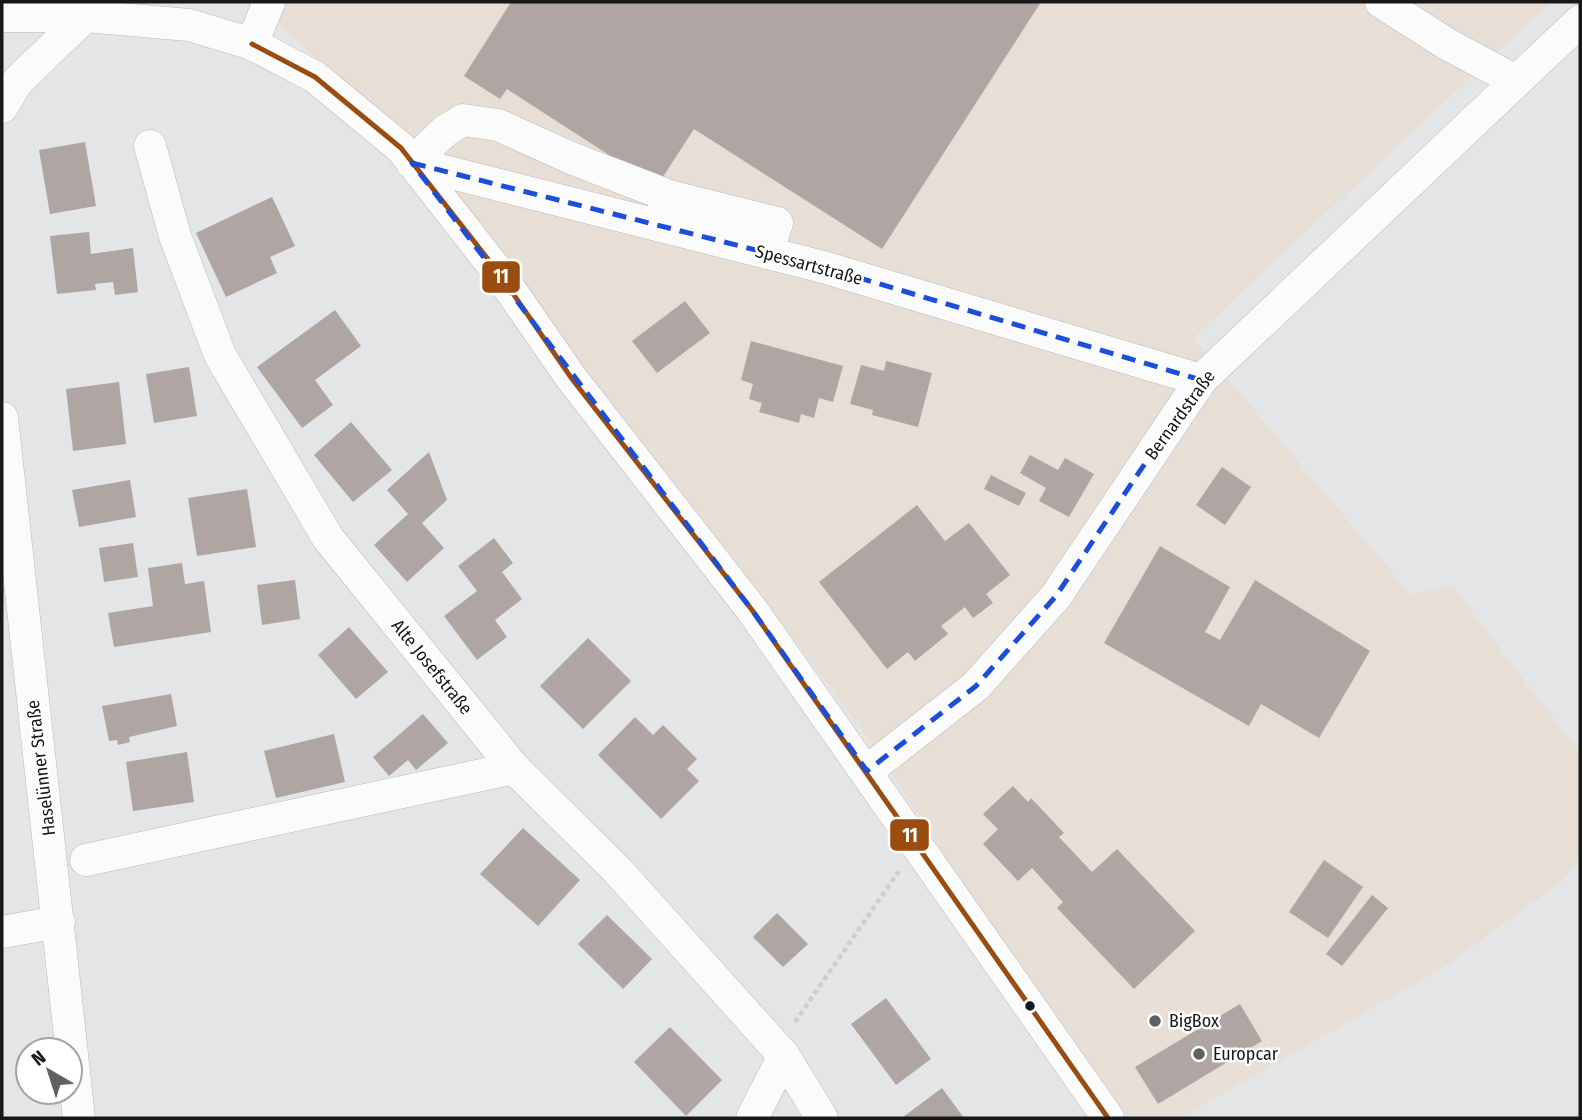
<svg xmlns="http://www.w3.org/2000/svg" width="1582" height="1120" font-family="'Fira Sans Condensed',sans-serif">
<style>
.commercial{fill:#e7ded5}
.building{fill:#afa5a3}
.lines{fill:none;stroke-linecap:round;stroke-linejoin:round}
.minor-casing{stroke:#b9babb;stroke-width:33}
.path{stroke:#cdcece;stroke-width:4.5;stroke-dasharray:5 3.5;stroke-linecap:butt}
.minor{stroke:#fbfbfb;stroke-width:32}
.bus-1-casing{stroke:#fff;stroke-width:10}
.bus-1{stroke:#9b4d11;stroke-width:5}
.marked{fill:none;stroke:#1d4ed8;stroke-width:5;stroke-dasharray:14 9;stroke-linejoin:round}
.bus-dot{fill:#181819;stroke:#fff;stroke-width:2.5}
.poi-dot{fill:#5f6061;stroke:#fff;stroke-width:2.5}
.labels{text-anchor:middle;stroke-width:5;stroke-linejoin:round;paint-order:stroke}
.street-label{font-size:18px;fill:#181819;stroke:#fff}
.poi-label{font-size:18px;fill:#181819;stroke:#fff;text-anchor:start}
.line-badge{stroke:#fff;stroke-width:2.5}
.badge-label{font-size:19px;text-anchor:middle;font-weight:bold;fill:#fff}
</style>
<rect width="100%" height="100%" fill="#e4e5e6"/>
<polygon class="commercial" points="275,2 1551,2 1193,338 1411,595 1452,585 1580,754 1580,860 1562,881 1441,969 1180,1118 1129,1118 984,915 872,744 767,603 505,264 338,79 280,25"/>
<g class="building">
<polygon points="511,2 1041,2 882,249 694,129 657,186 507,89 500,99 464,76"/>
<polygon points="85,142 96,206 50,214 39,150"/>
<polygon points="272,197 295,246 270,257 277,273 226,297 196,233"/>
<polygon points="89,232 91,254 133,248 138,292 115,295 113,282 95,284 96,290 57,294 50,236"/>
<polygon points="685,301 710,333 657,373 632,341"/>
<polygon points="335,310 361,346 315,380 333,405 302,428 257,367"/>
<polygon points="751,341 843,366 833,402 819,398 814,418 801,414 799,423 759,412 762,403 749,399 753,384 741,380"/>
<polygon points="886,361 932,373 918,427 872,415 873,410 850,404 861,365 884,371"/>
<polygon points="189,367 197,416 154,423 146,374"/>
<polygon points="119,382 126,444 73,451 66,389"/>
<polygon points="351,422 392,470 353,502 314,455"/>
<polygon points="429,452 447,500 422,523 444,548 407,582 374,545 408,514 387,490"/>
<polygon points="1030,455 1058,470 1065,458 1094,474 1069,517 1039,501 1046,488 1020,473"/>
<polygon points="1222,467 1251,487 1225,525 1196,505"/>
<polygon points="991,475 1026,493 1019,506 984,489"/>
<polygon points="130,480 136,517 79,527 72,490"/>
<polygon points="247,489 256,547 197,556 188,498"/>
<polygon points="917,505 945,541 969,523 1010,575 986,594 993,603 973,618 965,607 941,626 948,634 915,661 908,652 887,669 819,582"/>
<polygon points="494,538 513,563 502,572 522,599 495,620 507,637 477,660 444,616 477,591 458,566"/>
<polygon points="133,543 138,577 104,582 99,548"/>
<polygon points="1160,546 1230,587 1205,632 1220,640 1255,580 1370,651 1319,738 1261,704 1249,726 1104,643"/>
<polygon points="182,563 185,584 204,581 211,632 114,647 108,613 153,606 148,568"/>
<polygon points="295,580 300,619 262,625 257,585"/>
<polygon points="349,627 388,672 356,699 318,655"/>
<polygon points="588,638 631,681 583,729 540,686"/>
<polygon points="171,694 177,726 129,737 130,742 118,745 117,740 109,741 102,706"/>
<polygon points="423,714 448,743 416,770 408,760 389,776 373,757"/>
<polygon points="635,717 653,735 663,725 697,759 687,769 699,781 661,819 598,755"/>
<polygon points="334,734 345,782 276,798 264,751"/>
<polygon points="187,752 194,802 133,811 126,762"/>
<polygon points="1013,786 1028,802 1031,798 1064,833 1059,837 1092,872 1117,849 1195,931 1134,989 1057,908 1063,902 1032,868 1018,881 983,844 998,829 983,814"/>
<polygon points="523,828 580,880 538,926 480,874"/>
<polygon points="1324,860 1363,887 1328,938 1289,912"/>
<polygon points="1372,895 1388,908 1342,966 1326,954"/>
<polygon points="777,913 808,944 783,967 753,937"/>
<polygon points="607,915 652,959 623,989 578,944"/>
<polygon points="886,998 931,1059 896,1085 851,1024"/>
<polygon points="1240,1004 1262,1041 1158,1104 1135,1067"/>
<polygon points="670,1027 722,1080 686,1116 634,1062"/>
<polygon points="942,1088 964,1118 904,1118 903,1117"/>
</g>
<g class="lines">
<defs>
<g id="minor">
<polyline points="1381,2 1447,44 1516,81"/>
<polyline points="2,16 85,16 189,25 252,44 315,77 401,148 498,272 572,379 752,610 1108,1118"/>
<polyline points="252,44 269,2"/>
<polyline points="2,107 17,82 85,16"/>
<polyline points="150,146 175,236 220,355 328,538 514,768 618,871 784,1056 822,1118"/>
<polyline points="412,163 823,267 1201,380"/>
<polyline points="412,163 445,131 463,120 498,125 571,158 669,196 658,225"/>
<polyline points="669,196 777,223 767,253"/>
<polyline points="2,418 79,1118"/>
<polyline points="867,771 976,686 1056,596 1201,380 1580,21"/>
<polyline points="86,860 514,768"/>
<polyline points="2,932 59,922"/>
<polyline points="752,1118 784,1056"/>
</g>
</defs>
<use href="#minor" class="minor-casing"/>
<polyline class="path" points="795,1022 899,871"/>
<use href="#minor" class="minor"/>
<defs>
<polyline id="bus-1" points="252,44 315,77 401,148 498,272 572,379 752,610 1108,1118"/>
</defs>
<use href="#bus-1" class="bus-1-casing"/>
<use href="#bus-1" class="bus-1"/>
</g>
<path class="marked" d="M412,163L823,267L1201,380L1056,596L976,686L867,771L752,610Z"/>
<circle class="bus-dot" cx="1030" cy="1006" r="6"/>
<g class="poi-dot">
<circle cx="1155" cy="1021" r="7"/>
<circle cx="1199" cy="1054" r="7"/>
</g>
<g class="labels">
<g class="street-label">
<text transform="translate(809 265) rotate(15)" y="6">Spessartstraße</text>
<text transform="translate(1180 415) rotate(-54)" y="6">Bernardstraße</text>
<text transform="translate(432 667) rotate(51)" y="6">Alte Josefstraße</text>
<text transform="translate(41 768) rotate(-97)" y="6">Haselünner Straße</text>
</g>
<g class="poi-label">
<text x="1169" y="1027">BigBox</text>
<text x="1213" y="1060">Europcar</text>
</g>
</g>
<g class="line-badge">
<rect x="481" y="260" width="40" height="34" rx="7" fill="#9b4d11"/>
<rect x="889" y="818" width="41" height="34" rx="7" fill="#9b4d11"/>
</g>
<g class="badge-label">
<text x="501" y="283">11</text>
<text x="910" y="842">11</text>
</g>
<rect width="1582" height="1120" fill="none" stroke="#181819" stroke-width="7"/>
<g transform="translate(49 1071) rotate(321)"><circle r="33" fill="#ffffff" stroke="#a3a3a3" stroke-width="2"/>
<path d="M0-5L12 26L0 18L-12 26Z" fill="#5f6061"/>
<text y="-10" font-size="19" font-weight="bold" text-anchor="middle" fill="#181819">N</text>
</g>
</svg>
